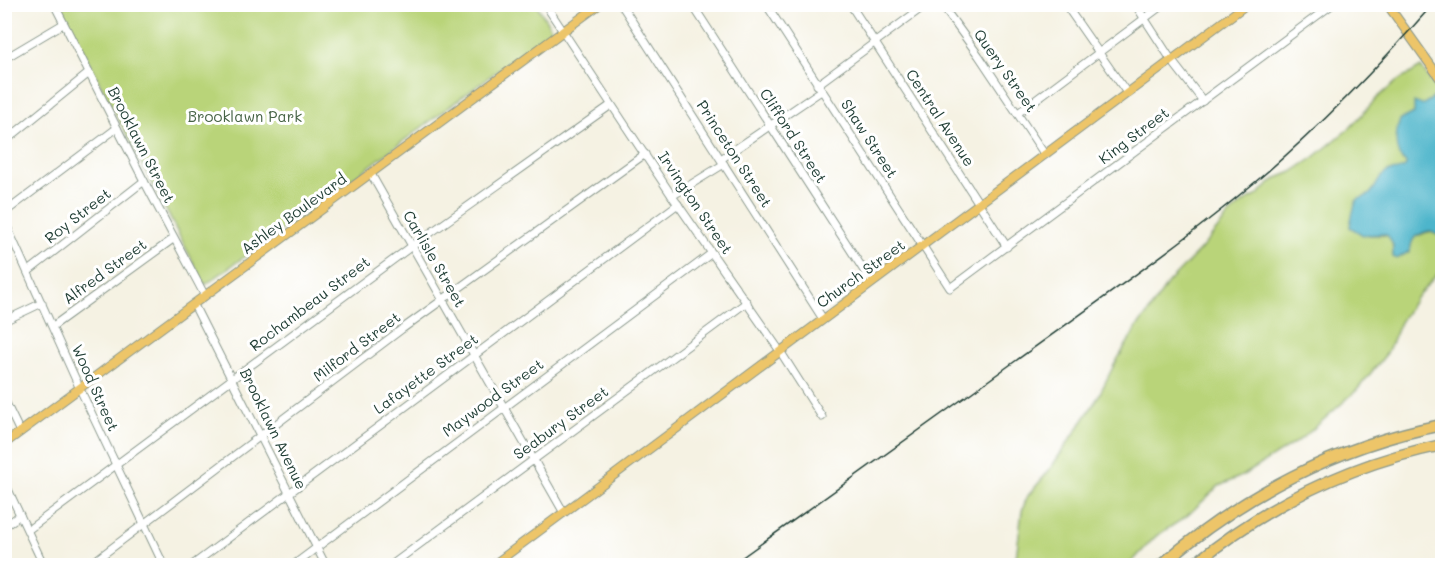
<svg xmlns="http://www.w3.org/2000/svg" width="1447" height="570" font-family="Mali,sans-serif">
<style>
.green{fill:#b9d479;stroke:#6c8856;stroke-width:1.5}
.water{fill:#4db5cb;stroke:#367980;stroke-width:1.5}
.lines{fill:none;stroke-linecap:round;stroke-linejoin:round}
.minor-casing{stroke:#8a988c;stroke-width:9}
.major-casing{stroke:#8a988c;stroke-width:10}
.highway-casing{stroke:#8a988c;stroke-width:13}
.minor{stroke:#fff;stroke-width:7}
.major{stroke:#edc569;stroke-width:8}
.highway{stroke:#edc569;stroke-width:10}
.rail{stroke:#1f3d34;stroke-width:1.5}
.labels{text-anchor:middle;stroke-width:6;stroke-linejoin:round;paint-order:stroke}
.street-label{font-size:15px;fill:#1f3d34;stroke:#fff}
.park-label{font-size:15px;fill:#466345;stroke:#fff}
</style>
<rect width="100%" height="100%" fill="#fff"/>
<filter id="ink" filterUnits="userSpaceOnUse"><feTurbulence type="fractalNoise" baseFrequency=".0167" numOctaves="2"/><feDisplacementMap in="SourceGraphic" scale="12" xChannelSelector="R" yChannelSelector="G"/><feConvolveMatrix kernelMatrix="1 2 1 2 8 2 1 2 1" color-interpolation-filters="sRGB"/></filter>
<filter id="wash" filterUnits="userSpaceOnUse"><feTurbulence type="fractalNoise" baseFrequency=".008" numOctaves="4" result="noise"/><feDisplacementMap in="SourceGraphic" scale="24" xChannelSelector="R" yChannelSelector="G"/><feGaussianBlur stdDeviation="1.35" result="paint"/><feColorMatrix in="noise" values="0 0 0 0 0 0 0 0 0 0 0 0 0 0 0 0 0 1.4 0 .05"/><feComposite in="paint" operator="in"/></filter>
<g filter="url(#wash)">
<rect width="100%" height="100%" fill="#f5f2e3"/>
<g class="green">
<polygon points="59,5 537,5 552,30 366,169 205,285"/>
<path d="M1421,67L1440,94L1422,105L1410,116L1402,119V160L1406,163V166L1400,171H1390L1369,195L1356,201L1350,227C1355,229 1362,234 1368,235C1388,237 1393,228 1393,257L1398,258L1410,251L1412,238C1428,233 1426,228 1442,237V269L1415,299L1400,322L1387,353L1357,390L1304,437L1244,475L1219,486L1186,517L1156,536L1129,565L1015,566L1022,511L1027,497L1047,473L1072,437L1097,399L1114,365L1137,327L1146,316L1168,283L1201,249L1229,215L1244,202L1256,196L1277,178L1292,172L1313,158L1351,127L1376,99L1396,82Z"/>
</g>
<path class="water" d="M1440,94L1442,96V237L1429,231C1415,235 1412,237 1410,251L1397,259L1393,257V245L1388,236L1384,234L1363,235L1350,227C1350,224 1355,202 1357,200C1361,197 1367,197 1370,194C1376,188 1378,179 1384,174C1391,168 1399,173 1406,166V163C1393,154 1395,134 1400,120L1414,113V102L1422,105Z"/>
</g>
<g filter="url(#ink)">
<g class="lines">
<defs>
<g id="minor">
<polyline points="54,4 144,181 205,296"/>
<polyline points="545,4 672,196 780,351 822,417"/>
<polyline points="621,4 823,319"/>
<polyline points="692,4 872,283"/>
<polyline points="766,4 950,288 1333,4"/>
<polyline points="850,4 1007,247"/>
<polyline points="941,4 979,56 1045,155"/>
<polyline points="1065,4 1127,93"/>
<polyline points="1135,4 1172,61 1203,101"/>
<polyline points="4,59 63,24"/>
<polyline points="817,85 927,4"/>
<polyline points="1018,113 1164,4"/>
<polyline points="4,142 89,73"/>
<polyline points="721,159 821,91"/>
<polyline points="371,174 564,513"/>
<polyline points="672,196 724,164"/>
<polyline points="4,213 117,128"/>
<polyline points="4,220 80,389 164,566"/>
<polyline points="29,271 144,181"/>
<polyline points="194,305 326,566"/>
<polyline points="4,321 42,303"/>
<polyline points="53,326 173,239"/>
<polyline points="4,399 20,432"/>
<polyline points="4,481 44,566"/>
<polyline points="4,527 20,515"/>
<polyline points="28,530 412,246 611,105"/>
<polyline points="88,566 402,329 645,154"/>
<polyline points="191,566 678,204"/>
<polyline points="292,566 712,253"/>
<polyline points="390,566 747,302"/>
</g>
<g id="major">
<polyline points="1387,4 1442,81"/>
<polyline points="4,444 600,4"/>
<polyline points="492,566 1247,4"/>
<polyline points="1439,566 1442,563"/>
</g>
<g id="highway">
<path d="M1160,566C1241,496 1337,445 1442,425"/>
<path d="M1192,566C1265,506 1349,464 1442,445"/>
</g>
</defs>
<use href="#minor" class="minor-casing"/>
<use href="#major" class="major-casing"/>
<use href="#highway" class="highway-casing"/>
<use href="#minor" class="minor"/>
<use href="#major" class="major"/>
<use href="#highway" class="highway"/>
<path class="rail" d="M730,566C824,498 919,430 1014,362C1097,302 1182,244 1260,178C1322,125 1379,66 1433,4"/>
</g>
</g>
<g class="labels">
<g class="street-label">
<text transform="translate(1005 71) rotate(55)" y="5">Query Street</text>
<text transform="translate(940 118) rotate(57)" y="5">Central Avenue</text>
<text transform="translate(793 136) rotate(57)" y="5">Clifford Street</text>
<text transform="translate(1134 136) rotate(-37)" y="5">King Street</text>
<text transform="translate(869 139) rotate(57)" y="5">Shaw Street</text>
<text transform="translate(141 145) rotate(63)" y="5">Brooklawn Street</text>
<text transform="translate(734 154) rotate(57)" y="5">Princeton Street</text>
<text transform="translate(695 203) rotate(56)" y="5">Irvington Street</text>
<text transform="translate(294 214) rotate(-36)" y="5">Ashley Boulevard</text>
<text transform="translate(78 216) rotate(-38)" y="5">Roy Street</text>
<text transform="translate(434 259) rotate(60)" y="5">Carlisle Street</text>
<text transform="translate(105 272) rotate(-36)" y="5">Alfred Street</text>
<text transform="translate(861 274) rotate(-36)" y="5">Church Street</text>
<text transform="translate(310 304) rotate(-37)" y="5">Rochambeau Street</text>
<text transform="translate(357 347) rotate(-37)" y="5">Milford Street</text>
<text transform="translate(426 374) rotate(-36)" y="5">Lafayette Street</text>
<text transform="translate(95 388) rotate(66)" y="5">Wood Street</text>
<text transform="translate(493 398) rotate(-36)" y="5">Maywood Street</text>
<text transform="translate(561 423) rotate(-36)" y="5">Seabury Street</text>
<text transform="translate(273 429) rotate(64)" y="5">Brooklawn Avenue</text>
</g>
<g class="park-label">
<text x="245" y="122">Brooklawn Park</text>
</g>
</g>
<rect width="1447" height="570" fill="none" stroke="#fff" stroke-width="24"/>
</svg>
